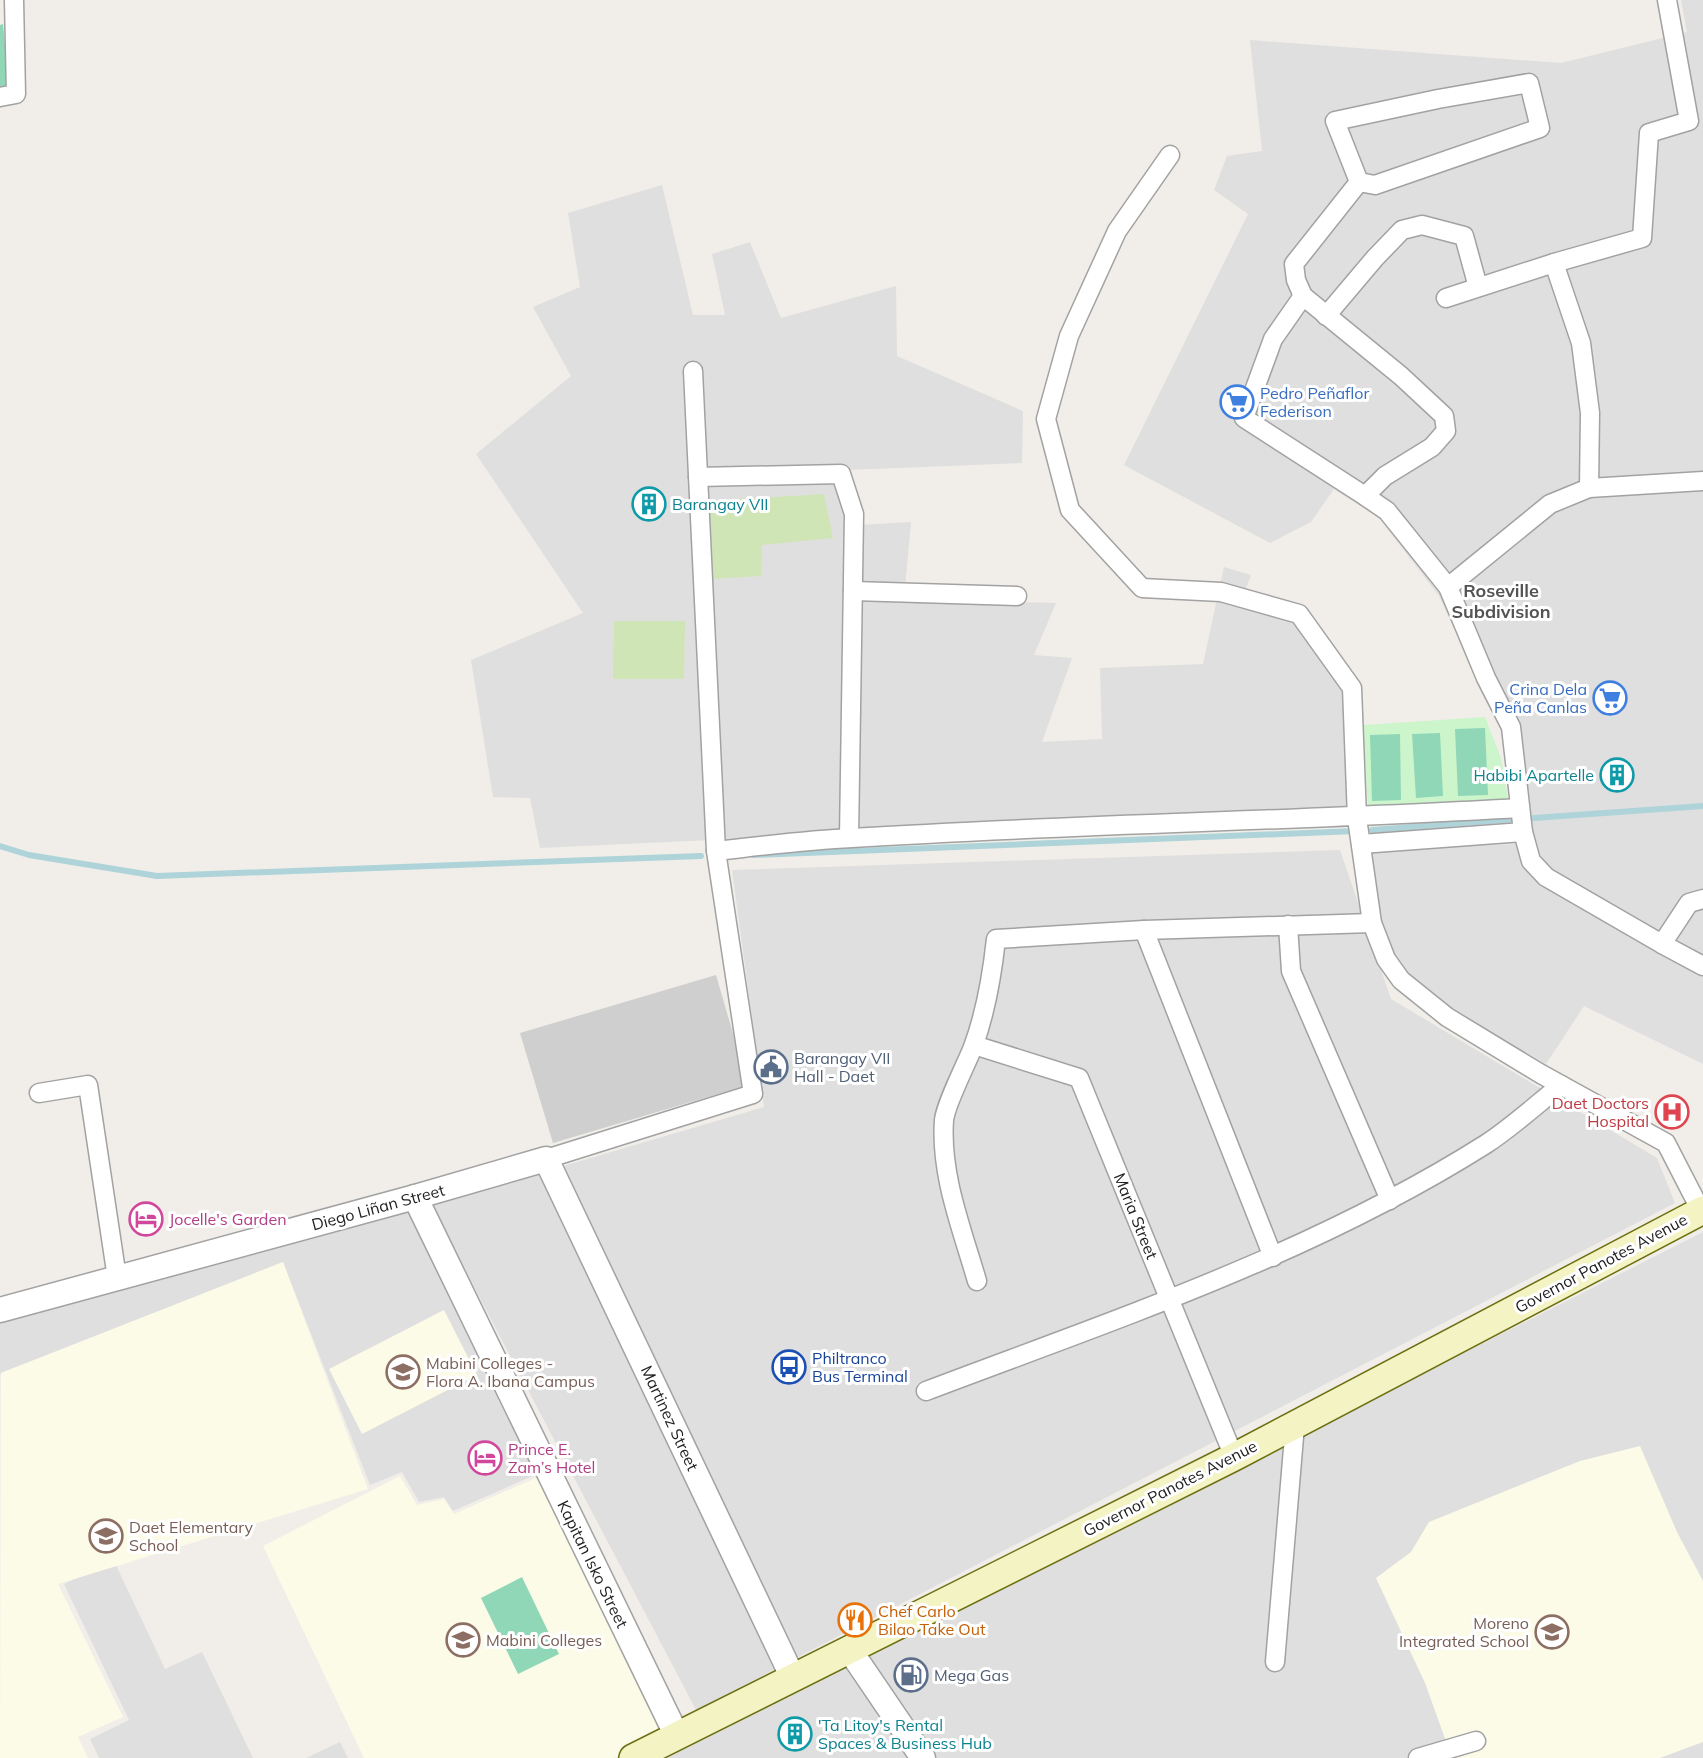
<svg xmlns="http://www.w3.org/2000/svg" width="1703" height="1758" font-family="Mulish,sans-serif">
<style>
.residential{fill:#dfdfdf}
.education{fill:#fcfbe7}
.religious{fill:#cfcfcf}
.grass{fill:#d0e5b5}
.park{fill:#ccf5cc}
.pitch{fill:#90d7b7}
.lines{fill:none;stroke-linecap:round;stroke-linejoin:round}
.stream{stroke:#aed3d9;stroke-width:6}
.minor-casing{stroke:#a2a2a2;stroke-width:21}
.tertiary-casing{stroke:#a2a2a2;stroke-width:27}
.secondary-casing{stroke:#6c7011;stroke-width:30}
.minor{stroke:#fff;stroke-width:18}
.tertiary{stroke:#fff;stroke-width:24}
.secondary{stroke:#f4f3c4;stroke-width:27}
.labels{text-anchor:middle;stroke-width:6;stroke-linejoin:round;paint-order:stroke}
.shop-label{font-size:16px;fill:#366cbe;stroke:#fff;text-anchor:start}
.culture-label{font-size:16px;fill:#0d838f;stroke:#fff;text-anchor:start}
.service-label{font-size:16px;fill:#4e5e75;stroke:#fff;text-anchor:start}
.health-label{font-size:16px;fill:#be3a42;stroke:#fff;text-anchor:end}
.street-label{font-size:16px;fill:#212121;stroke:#fff}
.hotel-label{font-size:16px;fill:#b23c85;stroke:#fff;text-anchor:start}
.transit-label{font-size:16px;fill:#164399;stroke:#fff;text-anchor:start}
.education-label{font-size:16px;fill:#785e54;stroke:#fff;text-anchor:start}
.food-label{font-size:16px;fill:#c56008;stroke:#fff;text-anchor:start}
.neighbourhood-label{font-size:18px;font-weight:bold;fill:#545454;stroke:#fff}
</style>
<rect width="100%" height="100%" fill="#f1eee9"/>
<g class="residential">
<polygon points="1681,0 1703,0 1703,1064 1584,1006 1546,1064 1458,1013 1402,969 1380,925 1370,850 1515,844 1501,730 1439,596 1379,518 1334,489 1311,522 1270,543 1124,465 1248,214 1214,190 1227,156 1262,151 1250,40 1561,63 1687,32"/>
<polygon points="662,185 693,315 725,315 712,254 750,242 781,318 896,286 897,356 1023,411 1022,463 847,470 859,525 911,522 904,599 1056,603 1034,655 1072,658 1042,742 1102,739 1100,668 1203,664 1224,567 1251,575 1241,602 1294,617 1348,690 1347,810 540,848 530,798 493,797 471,660 583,613 476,454 571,376 533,307 580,287 568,213"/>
<polygon points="1340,850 1391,999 1657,1158 1675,1203 696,1710 431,1205 764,1107 732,870"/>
<polygon points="407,1210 544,1471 453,1511 444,1497 419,1502 402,1472 370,1485 283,1262 1,1373 0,1376 0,1318"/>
<polygon points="1703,1232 1703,1758 928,1758 859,1659"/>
<polygon points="114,1561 165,1669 202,1652 253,1758 99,1758 90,1739 129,1720 64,1584"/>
<polygon points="848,1665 909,1758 658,1758"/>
<polygon points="340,1742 348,1758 306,1758"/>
</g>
<g class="education">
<polygon points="283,1262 368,1489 58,1584 123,1717 78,1737 88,1758 0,1758 1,1373"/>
<polygon points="444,1310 477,1375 362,1434 329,1369"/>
<polygon points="1640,1446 1677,1532 1703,1581 1703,1742 1660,1758 1452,1758 1425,1683 1376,1578 1411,1552 1429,1522 1580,1461"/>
<polygon points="400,1476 417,1505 444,1499 454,1514 540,1476 664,1734 614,1758 364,1758 263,1546"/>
</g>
<polygon class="religious" points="716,975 748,1085 553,1143 520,1033"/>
<g class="grass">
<polygon points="824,494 833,538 762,545 761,576 710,579 707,501"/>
<polygon points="614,621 685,621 684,679 613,679"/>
</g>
<polygon class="park" points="1485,717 1501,758 1508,799 1368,809 1363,725"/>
<g class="pitch">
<polygon points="3,24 9,87 0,88 0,25"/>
<polygon points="1485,728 1488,795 1458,796 1455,729"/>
<polygon points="1440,733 1443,796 1416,798 1412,734"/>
<polygon points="1400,734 1401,800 1372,801 1370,735"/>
<polygon points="522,1577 559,1654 518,1674 481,1598"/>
</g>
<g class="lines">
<g class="stream">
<polyline points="1534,818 1703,806"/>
<polyline points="1372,830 1516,819"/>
<polyline points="0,846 29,855 157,876 701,856"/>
<polyline points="753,855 1355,831"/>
</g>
<defs>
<g id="minor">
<polyline points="0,97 16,94 14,0"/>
<polyline points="1170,155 1117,231 1069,336 1046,419 1070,510 1142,588 1221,592 1299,614 1352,688 1357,818 1372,923 1386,959 1401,980 1447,1017 1541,1074 1666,1143 1701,1211"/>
<polyline points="1554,263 1581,343 1590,413 1589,488"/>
<polyline points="1303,296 1296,280 1294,264 1359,182 1335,121 1438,99 1529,83 1540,128 1375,185 1359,182"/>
<polyline points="1446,298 1554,263 1642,238 1649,133 1689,121 1667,0"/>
<polyline points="1326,316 1375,258 1402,230 1422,225 1464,236 1478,287"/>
<polyline points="698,477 841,474 854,514 849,838"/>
<polyline points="1365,496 1244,418 1273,339 1303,296 1401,376 1444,416 1446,431 1432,447 1385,476 1365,496 1387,511 1448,587 1486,678 1511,727 1523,832 1531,861 1546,877 1662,944 1703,966"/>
<polyline points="1448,587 1550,504 1589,488 1703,481"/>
<polyline points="853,591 1017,596"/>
<polyline points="1361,844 1523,832"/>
<path d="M716,851C761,846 806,840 852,838C1074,824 1297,821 1519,808"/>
<polyline points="1288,925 1291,971 1390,1200"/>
<polyline points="1144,930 1273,1257"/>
<polyline points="1662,944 1689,903 1703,899"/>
<polyline points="974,1045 1079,1078 1234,1457"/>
<polyline points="39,1093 88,1085 117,1278"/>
<polyline points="546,1159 753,1094 716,851 693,371"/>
<path d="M977,1281C962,1229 940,1175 944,1120C946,1103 966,1065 973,1047C986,1012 992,976 996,939L1144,930L1372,923"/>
<path d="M926,1391C1116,1319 1312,1254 1486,1144C1512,1127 1536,1105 1561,1085"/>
<polyline points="1275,1662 1295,1425"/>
<polyline points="1418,1758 1476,1741"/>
</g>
<g id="tertiary">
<polyline points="415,1197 677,1736"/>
<polyline points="0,1310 415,1197 546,1159 793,1678"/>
<polyline points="849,1649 923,1758"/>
</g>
<polyline id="secondary" points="633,1758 1234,1457 1703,1210"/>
</defs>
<use href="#minor" class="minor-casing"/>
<use href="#tertiary" class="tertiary-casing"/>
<use href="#secondary" class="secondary-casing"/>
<use href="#minor" class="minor"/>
<use href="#tertiary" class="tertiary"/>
<use href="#secondary" class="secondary"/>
</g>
<defs>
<symbol id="supermarket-ring" viewBox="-11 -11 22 22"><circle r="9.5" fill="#fff" stroke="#3f7fe0" stroke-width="1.5"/><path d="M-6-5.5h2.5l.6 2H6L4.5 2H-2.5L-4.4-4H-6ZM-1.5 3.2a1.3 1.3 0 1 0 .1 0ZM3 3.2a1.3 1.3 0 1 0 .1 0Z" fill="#3f7fe0"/></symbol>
<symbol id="building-ring" viewBox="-11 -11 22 22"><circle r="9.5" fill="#fff" stroke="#0f9aa8" stroke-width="1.5"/><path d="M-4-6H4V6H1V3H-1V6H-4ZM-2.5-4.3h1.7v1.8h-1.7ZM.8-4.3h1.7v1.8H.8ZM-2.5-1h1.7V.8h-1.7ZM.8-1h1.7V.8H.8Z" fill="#0f9aa8"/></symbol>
<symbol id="civic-ring" viewBox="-11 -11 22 22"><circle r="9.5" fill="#fff" stroke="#5c6f8a" stroke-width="1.5"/><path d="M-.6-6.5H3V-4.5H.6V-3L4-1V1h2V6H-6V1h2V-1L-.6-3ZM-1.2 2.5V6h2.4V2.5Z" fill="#5c6f8a"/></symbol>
<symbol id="hospital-ring" viewBox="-11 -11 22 22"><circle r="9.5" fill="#fff" stroke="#e0444e" stroke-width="1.5"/><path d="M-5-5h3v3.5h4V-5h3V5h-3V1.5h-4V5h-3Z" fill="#e0444e"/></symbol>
<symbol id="hotel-ring" viewBox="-11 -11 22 22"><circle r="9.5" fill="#fff" stroke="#d1479c" stroke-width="1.5"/><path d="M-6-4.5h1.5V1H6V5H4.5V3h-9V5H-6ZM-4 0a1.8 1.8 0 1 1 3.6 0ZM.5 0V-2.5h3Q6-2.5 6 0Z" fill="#d1479c"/></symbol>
<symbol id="bus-ring" viewBox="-11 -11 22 22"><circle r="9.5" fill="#fff" stroke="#1a4fb4" stroke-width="1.5"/><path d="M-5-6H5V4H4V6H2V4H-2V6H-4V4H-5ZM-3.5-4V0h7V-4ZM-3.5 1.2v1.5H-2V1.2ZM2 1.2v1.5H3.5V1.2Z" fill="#1a4fb4"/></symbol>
<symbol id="school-ring" viewBox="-11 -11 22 22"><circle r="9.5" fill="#fff" stroke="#8d6e63" stroke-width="1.5"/><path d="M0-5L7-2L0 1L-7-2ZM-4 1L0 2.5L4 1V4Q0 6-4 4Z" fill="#8d6e63"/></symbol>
<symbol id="restaurant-ring" viewBox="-11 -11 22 22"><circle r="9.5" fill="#fff" stroke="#e8710a" stroke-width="1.5"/><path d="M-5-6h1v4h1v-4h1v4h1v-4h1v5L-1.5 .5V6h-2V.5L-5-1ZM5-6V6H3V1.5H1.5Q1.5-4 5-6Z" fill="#e8710a"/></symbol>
<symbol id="university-ring" viewBox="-11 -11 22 22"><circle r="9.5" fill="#fff" stroke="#8d6e63" stroke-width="1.5"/><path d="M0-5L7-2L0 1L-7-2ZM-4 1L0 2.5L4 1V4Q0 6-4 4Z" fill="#8d6e63"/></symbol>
<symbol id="fuel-ring" viewBox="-11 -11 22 22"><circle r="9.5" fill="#fff" stroke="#5c6f8a" stroke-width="1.5"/><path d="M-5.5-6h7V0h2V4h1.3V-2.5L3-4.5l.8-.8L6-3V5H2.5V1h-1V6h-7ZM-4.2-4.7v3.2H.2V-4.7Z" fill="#5c6f8a"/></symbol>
</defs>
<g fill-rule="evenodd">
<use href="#supermarket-ring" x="1218" y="383" width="38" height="38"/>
<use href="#building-ring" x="630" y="485" width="38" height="38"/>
<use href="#supermarket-ring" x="1591" y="679" width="38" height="38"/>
<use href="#building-ring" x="1598" y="756" width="38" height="38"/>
<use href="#civic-ring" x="752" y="1048" width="38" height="38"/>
<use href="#hospital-ring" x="1653" y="1093" width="38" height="38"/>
<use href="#hotel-ring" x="127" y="1200" width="38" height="38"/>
<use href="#bus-ring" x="770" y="1348" width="38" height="38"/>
<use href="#school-ring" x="384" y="1353" width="38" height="38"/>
<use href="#hotel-ring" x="466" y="1439" width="38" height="38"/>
<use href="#school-ring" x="87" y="1517" width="38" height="38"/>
<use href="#restaurant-ring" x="836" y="1601" width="38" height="38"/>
<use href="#school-ring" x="1533" y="1613" width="38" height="38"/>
<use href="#university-ring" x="444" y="1621" width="38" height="38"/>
<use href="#fuel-ring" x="892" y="1656" width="38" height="38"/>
<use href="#building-ring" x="776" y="1715" width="38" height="38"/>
</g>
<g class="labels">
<g class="shop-label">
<text x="1260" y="399">Pedro Peñaflor<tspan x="1260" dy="18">Federison</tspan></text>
<text x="1587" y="695" text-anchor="end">Crina Dela<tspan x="1587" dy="18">Peña Canlas</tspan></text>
</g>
<g class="culture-label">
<text x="672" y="510">Barangay VII</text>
<text x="1594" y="781" text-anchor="end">Habibi Apartelle</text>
<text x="818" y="1731">'Ta Litoy's Rental<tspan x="818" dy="18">Spaces &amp; Business Hub</tspan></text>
</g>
<g class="service-label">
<text x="794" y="1064">Barangay VII<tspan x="794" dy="18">Hall - Daet</tspan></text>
<text x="934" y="1681">Mega Gas</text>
</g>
<g class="health-label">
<text x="1649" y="1109">Daet Doctors<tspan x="1649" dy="18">Hospital</tspan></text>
</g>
<g class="street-label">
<text transform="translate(378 1207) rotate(-15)" y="6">Diego Liñan Street</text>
<text transform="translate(1136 1216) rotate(68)" y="6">Maria Street</text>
<text transform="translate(1601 1263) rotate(-28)" y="6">Governor Panotes Avenue</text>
<text transform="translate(670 1418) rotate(65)" y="6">Martinez Street</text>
<text transform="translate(1170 1488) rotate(-27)" y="6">Governor Panotes Avenue</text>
<text transform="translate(593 1564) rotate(64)" y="6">Kapitan Isko Street</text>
</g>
<g class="hotel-label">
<text x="169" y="1225">Jocelle's Garden</text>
<text x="508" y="1455">Prince E.<tspan x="508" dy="18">Zam’s Hotel</tspan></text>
</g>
<g class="transit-label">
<text x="812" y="1364">Philtranco<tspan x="812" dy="18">Bus Terminal</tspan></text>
</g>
<g class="education-label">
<text x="426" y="1369">Mabini Colleges -<tspan x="426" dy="18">Flora A. Ibana Campus</tspan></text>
<text x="129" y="1533">Daet Elementary<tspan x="129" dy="18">School</tspan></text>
<text x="1529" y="1629" text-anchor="end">Moreno<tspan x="1529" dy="18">Integrated School</tspan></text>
<text x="486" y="1646">Mabini Colleges</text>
</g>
<g class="food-label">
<text x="878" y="1617">Chef Carlo<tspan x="878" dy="18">Bilao Take Out</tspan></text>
</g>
<g class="neighbourhood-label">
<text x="1501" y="597">Roseville<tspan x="1501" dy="21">Subdivision</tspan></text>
</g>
</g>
</svg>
